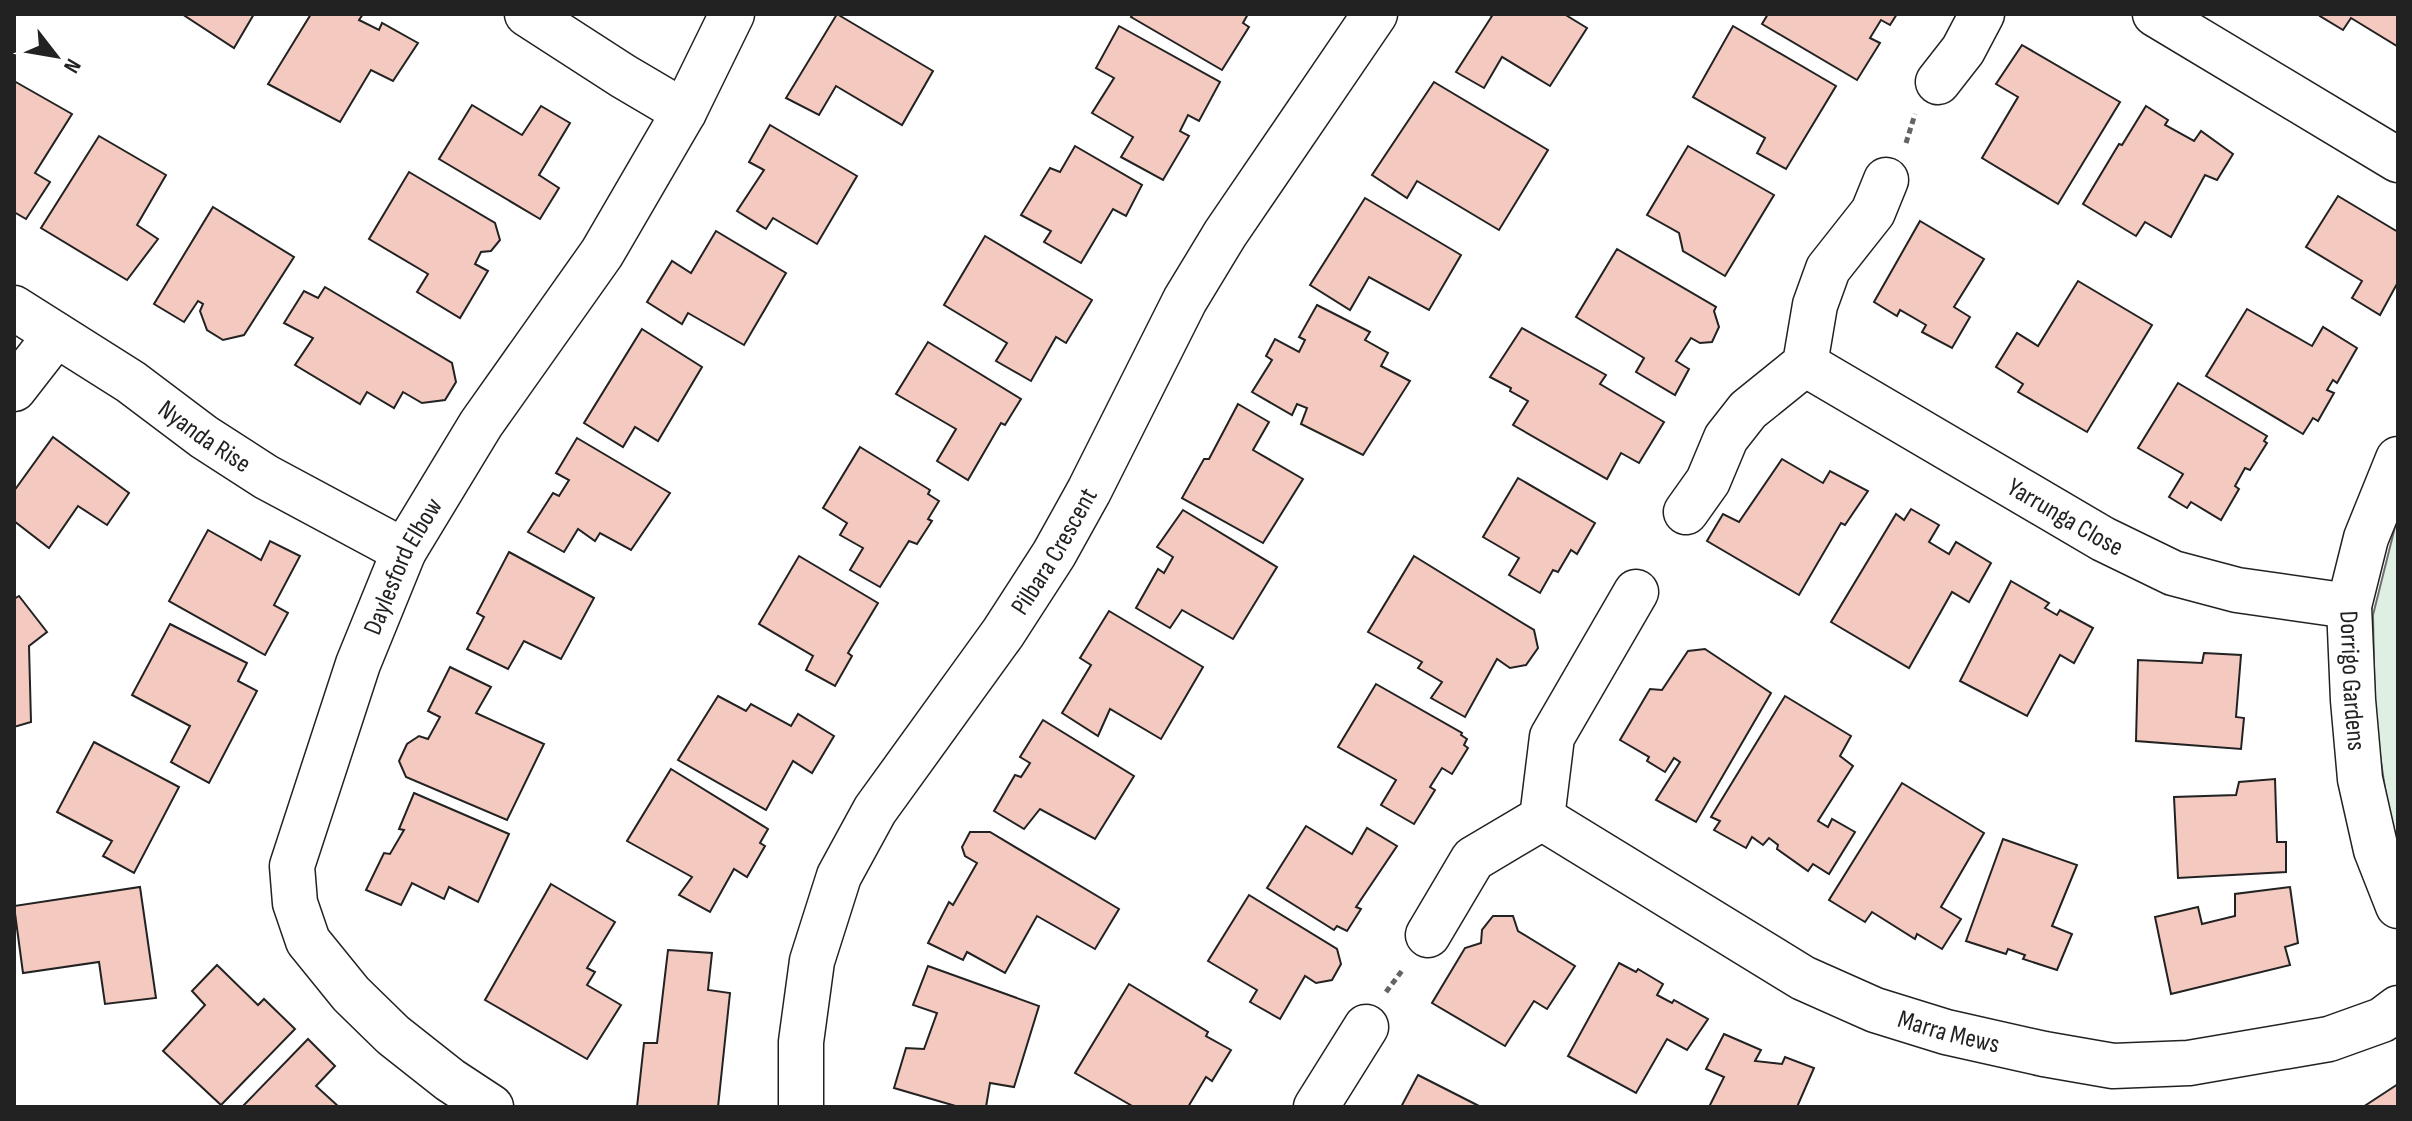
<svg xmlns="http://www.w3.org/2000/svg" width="2412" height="1121" font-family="'Sofia Sans Condensed',sans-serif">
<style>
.green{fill:#e0efe3;stroke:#6f6f6f;stroke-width:2}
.building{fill:#f3c9c0;stroke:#222;stroke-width:2}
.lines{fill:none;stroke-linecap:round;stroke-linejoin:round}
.minor-casing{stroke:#222;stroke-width:47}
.path{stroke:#646464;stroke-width:5;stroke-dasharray:6 4;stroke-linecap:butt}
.minor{stroke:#fff;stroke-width:44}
.labels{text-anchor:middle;stroke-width:6;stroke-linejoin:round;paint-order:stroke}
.street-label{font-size:26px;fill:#222;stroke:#fff}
</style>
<rect width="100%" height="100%" fill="#fff"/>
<polygon class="green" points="2398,515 2398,841 2389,816 2375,721 2373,615"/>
<g class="building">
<polygon points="182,14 254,14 234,48"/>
<polygon points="311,14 363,14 359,20 379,30 382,23 418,43 393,81 371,70 340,122 268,84"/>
<polygon points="837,14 933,71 902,125 836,86 819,115 786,98"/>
<polygon points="1133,14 1248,14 1243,23 1249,27 1222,70 1131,17"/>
<polygon points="1488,14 1564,14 1587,28 1550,86 1502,57 1484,88 1456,72 1492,16"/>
<polygon points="1768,14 1897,14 1890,25 1881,20 1870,38 1880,43 1857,80 1762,24"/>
<polygon points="2321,14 2398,14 2398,44 2397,46 2351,18 2343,30 2320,16"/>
<polygon points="1119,26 1220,82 1199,121 1188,115 1180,131 1189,136 1163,180 1121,157 1133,137 1092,113 1114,78 1096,68"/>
<polygon points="1733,26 1836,86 1786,169 1757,153 1765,138 1693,97"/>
<polygon points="2022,45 2120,102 2058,204 1982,158 2018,97 1996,84"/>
<polygon points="14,81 72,114 35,173 50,182 26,219 14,212"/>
<polygon points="1434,82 1548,150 1499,230 1417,181 1407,198 1372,175"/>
<polygon points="472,105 522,135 541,106 570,123 539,175 559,188 540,219 439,159"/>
<polygon points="2146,106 2168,120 2165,125 2194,141 2201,131 2233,154 2217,180 2205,175 2171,237 2145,222 2136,236 2083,204 2119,144 2122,145"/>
<polygon points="770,125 857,176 817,244 773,218 766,229 737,211 764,170 749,162"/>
<polygon points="99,136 166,175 137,225 158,239 127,280 41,228"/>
<polygon points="1075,146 1142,185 1126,216 1113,209 1081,263 1044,242 1051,231 1021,215 1050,168 1060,172"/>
<polygon points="1688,146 1774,195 1725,276 1683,251 1679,233 1647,215"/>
<polygon points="409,172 495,223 500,240 491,251 481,252 475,264 488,271 460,318 417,292 428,274 369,239"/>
<polygon points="2338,196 2398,232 2398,282 2380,315 2352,298 2362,281 2306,247"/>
<polygon points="1365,198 1461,255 1429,310 1369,277 1350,310 1310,285"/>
<polygon points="213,207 294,257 244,335 223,340 207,330 200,311 203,304 198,301 184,322 154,304"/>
<polygon points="1920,221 1984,259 1954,307 1970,317 1952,348 1922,332 1926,325 1900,310 1897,316 1874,302"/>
<polygon points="716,231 786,273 744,345 688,313 682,324 647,302 672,261 691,273"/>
<polygon points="985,236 1092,300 1066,343 1056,337 1031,381 996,361 1007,343 944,305"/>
<polygon points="1617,249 1716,307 1714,311 1719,327 1712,342 1700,343 1691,338 1676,361 1689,369 1675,395 1636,372 1644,358 1576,317"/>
<polygon points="2078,281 2152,325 2087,432 2018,392 2023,384 1996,367 2017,333 2038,346"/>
<polygon points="325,287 452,363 456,382 445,400 422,403 403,392 394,408 367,392 360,404 295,365 313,338 284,323 304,291 318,298"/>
<polygon points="1317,305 1370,332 1365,340 1388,353 1381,366 1410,381 1363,455 1301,424 1307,408 1297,404 1292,415 1252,392 1272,360 1266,356 1275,339 1299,352 1305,340 1299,337"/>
<polygon points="2247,309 2312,346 2323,327 2357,348 2337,383 2333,380 2327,390 2334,393 2318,421 2313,418 2303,434 2206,376"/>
<polygon points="1522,328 1606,375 1600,384 1664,422 1639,463 1621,453 1607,479 1513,425 1528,401 1510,391 1511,388 1490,377"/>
<polygon points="642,329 702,367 658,441 635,427 623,447 584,423"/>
<polygon points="928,342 1021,399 1005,425 1001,423 968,480 937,461 956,429 896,394"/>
<polygon points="2178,383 2267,436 2264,441 2267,443 2250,470 2245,468 2235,486 2239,489 2221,520 2191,502 2187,508 2169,497 2183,474 2138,448"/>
<polygon points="1238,404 1269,422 1253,450 1303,479 1263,543 1182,498 1204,459 1209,459"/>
<polygon points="53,437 129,493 107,525 78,506 49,548 14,521 14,491"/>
<polygon points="577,438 670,493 631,550 600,533 595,541 578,529 564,552 528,532 553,493 559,496 569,480 556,473"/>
<polygon points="860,447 930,490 928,494 939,501 928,519 932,521 917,544 909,541 880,587 850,570 863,548 840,535 847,523 823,508"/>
<polygon points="1782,459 1823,483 1830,471 1868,491 1845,525 1841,523 1799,595 1707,541 1723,514 1739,522"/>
<polygon points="1518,478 1595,523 1577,554 1571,550 1558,572 1553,570 1540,593 1509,575 1519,558 1483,537"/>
<polygon points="1911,509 1939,525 1929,542 1949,554 1956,542 1991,563 1969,602 1952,592 1909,668 1831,622 1896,514 1904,520"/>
<polygon points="1183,510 1277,567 1233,639 1182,610 1170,628 1136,608 1158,569 1164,573 1173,557 1157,547"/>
<polygon points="208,530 261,560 270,541 300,556 274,605 288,613 265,655 169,601"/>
<polygon points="509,552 594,598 561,659 524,641 508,669 467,649 484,617 477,613"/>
<polygon points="799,556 878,603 848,653 852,656 835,686 806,670 813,656 759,624"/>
<polygon points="1414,556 1534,630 1538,648 1526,665 1510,668 1497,659 1465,717 1431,698 1442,682 1418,668 1422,662 1368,632"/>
<polygon points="2011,581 2049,603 2045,608 2057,615 2060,610 2093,628 2074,663 2060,655 2027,716 1960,681"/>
<polygon points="19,596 47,632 29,646 31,722 14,727 14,599"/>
<polygon points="1109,611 1203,667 1161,739 1110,709 1098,736 1062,713 1091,665 1080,658"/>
<polygon points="170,624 247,663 238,681 257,691 209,783 171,762 190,726 132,695"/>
<polygon points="1705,649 1771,693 1696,822 1656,800 1680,762 1674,758 1665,772 1647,761 1649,757 1620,740 1650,689 1662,690 1688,651"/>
<polygon points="2204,653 2241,655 2236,717 2244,718 2241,749 2136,741 2138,660 2202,663"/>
<polygon points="450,667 491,687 476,713 544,744 507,820 406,777 399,761 407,744 419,736 428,739 440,717 428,711"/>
<polygon points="1376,684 1462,733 1461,735 1467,739 1464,745 1468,748 1452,774 1442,768 1430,787 1435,790 1414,824 1381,805 1396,780 1338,747"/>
<polygon points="718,696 746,711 751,704 791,726 798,714 834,736 812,773 793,761 766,810 678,760"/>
<polygon points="1785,696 1851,736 1840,756 1853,766 1818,821 1828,827 1832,819 1855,832 1829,874 1813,864 1808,871 1777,849 1778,845 1769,838 1763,845 1752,837 1746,848 1714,830 1720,821 1711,817"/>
<polygon points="1043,720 1134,776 1095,839 1040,809 1024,829 994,811 1015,775 1021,777 1030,763 1020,757"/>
<polygon points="94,742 179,787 134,873 103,856 112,841 57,812"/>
<polygon points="671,769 768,829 760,843 765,846 747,877 734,869 710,912 679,895 692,877 627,841"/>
<polygon points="2275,779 2277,842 2286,842 2286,872 2178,878 2174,797 2236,795 2239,782"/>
<polygon points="1902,783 1984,833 1941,907 1961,919 1942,949 1917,934 1915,939 1872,912 1865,922 1829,900"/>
<polygon points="414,793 509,834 478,902 449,887 444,899 412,883 401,905 366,890 384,853 390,854 404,830 399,829"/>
<polygon points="1306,826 1352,854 1367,828 1397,846 1356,907 1361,909 1347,931 1337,926 1334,930 1267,888"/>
<polygon points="970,832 990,832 1119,909 1095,949 1037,916 1005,973 967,952 963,960 928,943 949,902 953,905 977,863 965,856 962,847"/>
<polygon points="2003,839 2077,865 2052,926 2072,934 2057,970 2023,959 2025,955 2008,949 2006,954 1966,941"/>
<polygon points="551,884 615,922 587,968 595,972 587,985 621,1005 587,1059 485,1000"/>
<polygon points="140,887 156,998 105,1004 99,962 23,973 14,906"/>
<polygon points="2290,887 2298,943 2285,947 2290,965 2171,994 2155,917 2198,907 2202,924 2235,916 2235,894"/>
<polygon points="1249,895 1337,949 1341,964 1332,980 1316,983 1305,976 1280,1019 1250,1002 1257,990 1208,961"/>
<polygon points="1493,916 1513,916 1518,931 1575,966 1547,1009 1534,1001 1505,1046 1432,1003 1465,948 1481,943 1482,930"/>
<polygon points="668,950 712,953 708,990 730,993 718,1107 637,1107 644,1043 657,1043"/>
<polygon points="1619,963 1636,972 1638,969 1663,984 1657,995 1672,1003 1674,1000 1708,1019 1687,1050 1667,1039 1636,1093 1568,1056"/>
<polygon points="217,965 258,1005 264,999 295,1029 221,1105 163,1051 205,1005 192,991"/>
<polygon points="928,966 1039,1006 1014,1087 990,1083 986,1107 959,1107 894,1088 906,1048 924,1049 937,1013 913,1005"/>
<polygon points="1129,984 1208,1032 1206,1036 1231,1050 1212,1081 1206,1077 1188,1107 1134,1107 1075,1073"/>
<polygon points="1724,1034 1761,1050 1755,1061 1782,1064 1785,1057 1814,1068 1797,1107 1709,1107 1724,1077 1706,1069"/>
<polygon points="308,1039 335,1066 316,1086 339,1107 242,1107"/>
<polygon points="1418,1075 1481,1107 1401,1107"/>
<polygon points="2398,1084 2398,1107 2363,1107"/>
</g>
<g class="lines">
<defs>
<g id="minor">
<polyline points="527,14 623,76 684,112"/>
<polyline points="2155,14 2398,160"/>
<polyline points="1938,82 1963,50 1982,14"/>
<path id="s1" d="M14,308L131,382L204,437L266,477L404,551"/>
<path id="s2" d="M1805,364L2103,539L2173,573L2237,590L2349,606"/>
<polyline points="14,389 56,335"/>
<path id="s3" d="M2398,459L2366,538L2349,606L2353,700L2360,779L2376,850L2398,906"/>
<polyline points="1686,512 1708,481 1726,438 1748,410 1805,364 1815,305 1828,269 1873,212 1886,180"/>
<path id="s4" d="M1542,818L1803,978L1875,1010L1946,1032L2044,1054L2113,1066L2189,1063L2329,1039L2382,1020L2398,1008"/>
<polyline points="1428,935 1473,859 1542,818 1552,737 1636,592"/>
<path id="s5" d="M491,1107L450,1080L393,1035L351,994L308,941L295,903L292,866L358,664L404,551L481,424L602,253L684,112L732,14"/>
<path id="s6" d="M801,1107V1042L812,961L839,876L875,810L1003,633L1054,554L1089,491L1185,300L1225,234L1375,14"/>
<polyline points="1316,1107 1366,1027"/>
</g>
</defs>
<use href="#minor" class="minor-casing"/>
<g class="path">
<polyline points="1906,143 1915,114"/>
<polyline points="1386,992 1404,968"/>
</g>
<use href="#minor" class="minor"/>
</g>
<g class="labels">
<g class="street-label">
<text dy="9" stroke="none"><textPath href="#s1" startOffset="230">Nyanda Rise</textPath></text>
<text dy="9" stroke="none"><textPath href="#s2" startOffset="302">Yarrunga Close</textPath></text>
<text dy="9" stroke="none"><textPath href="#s6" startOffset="626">Pilbara Crescent</textPath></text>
<text dy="9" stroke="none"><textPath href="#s5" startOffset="646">Daylesford Elbow</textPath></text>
<text dy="9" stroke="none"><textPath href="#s3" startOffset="230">Dorrigo Gardens</textPath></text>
<text dy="9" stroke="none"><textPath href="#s4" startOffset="462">Marra Mews</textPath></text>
</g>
</g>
<rect width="2412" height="1121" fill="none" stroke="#222222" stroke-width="32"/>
<g transform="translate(56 56) rotate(121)" stroke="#ffffff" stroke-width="6" paint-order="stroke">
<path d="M0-6L14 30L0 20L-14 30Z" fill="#222222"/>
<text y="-12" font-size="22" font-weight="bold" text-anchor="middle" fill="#222222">N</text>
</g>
</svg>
